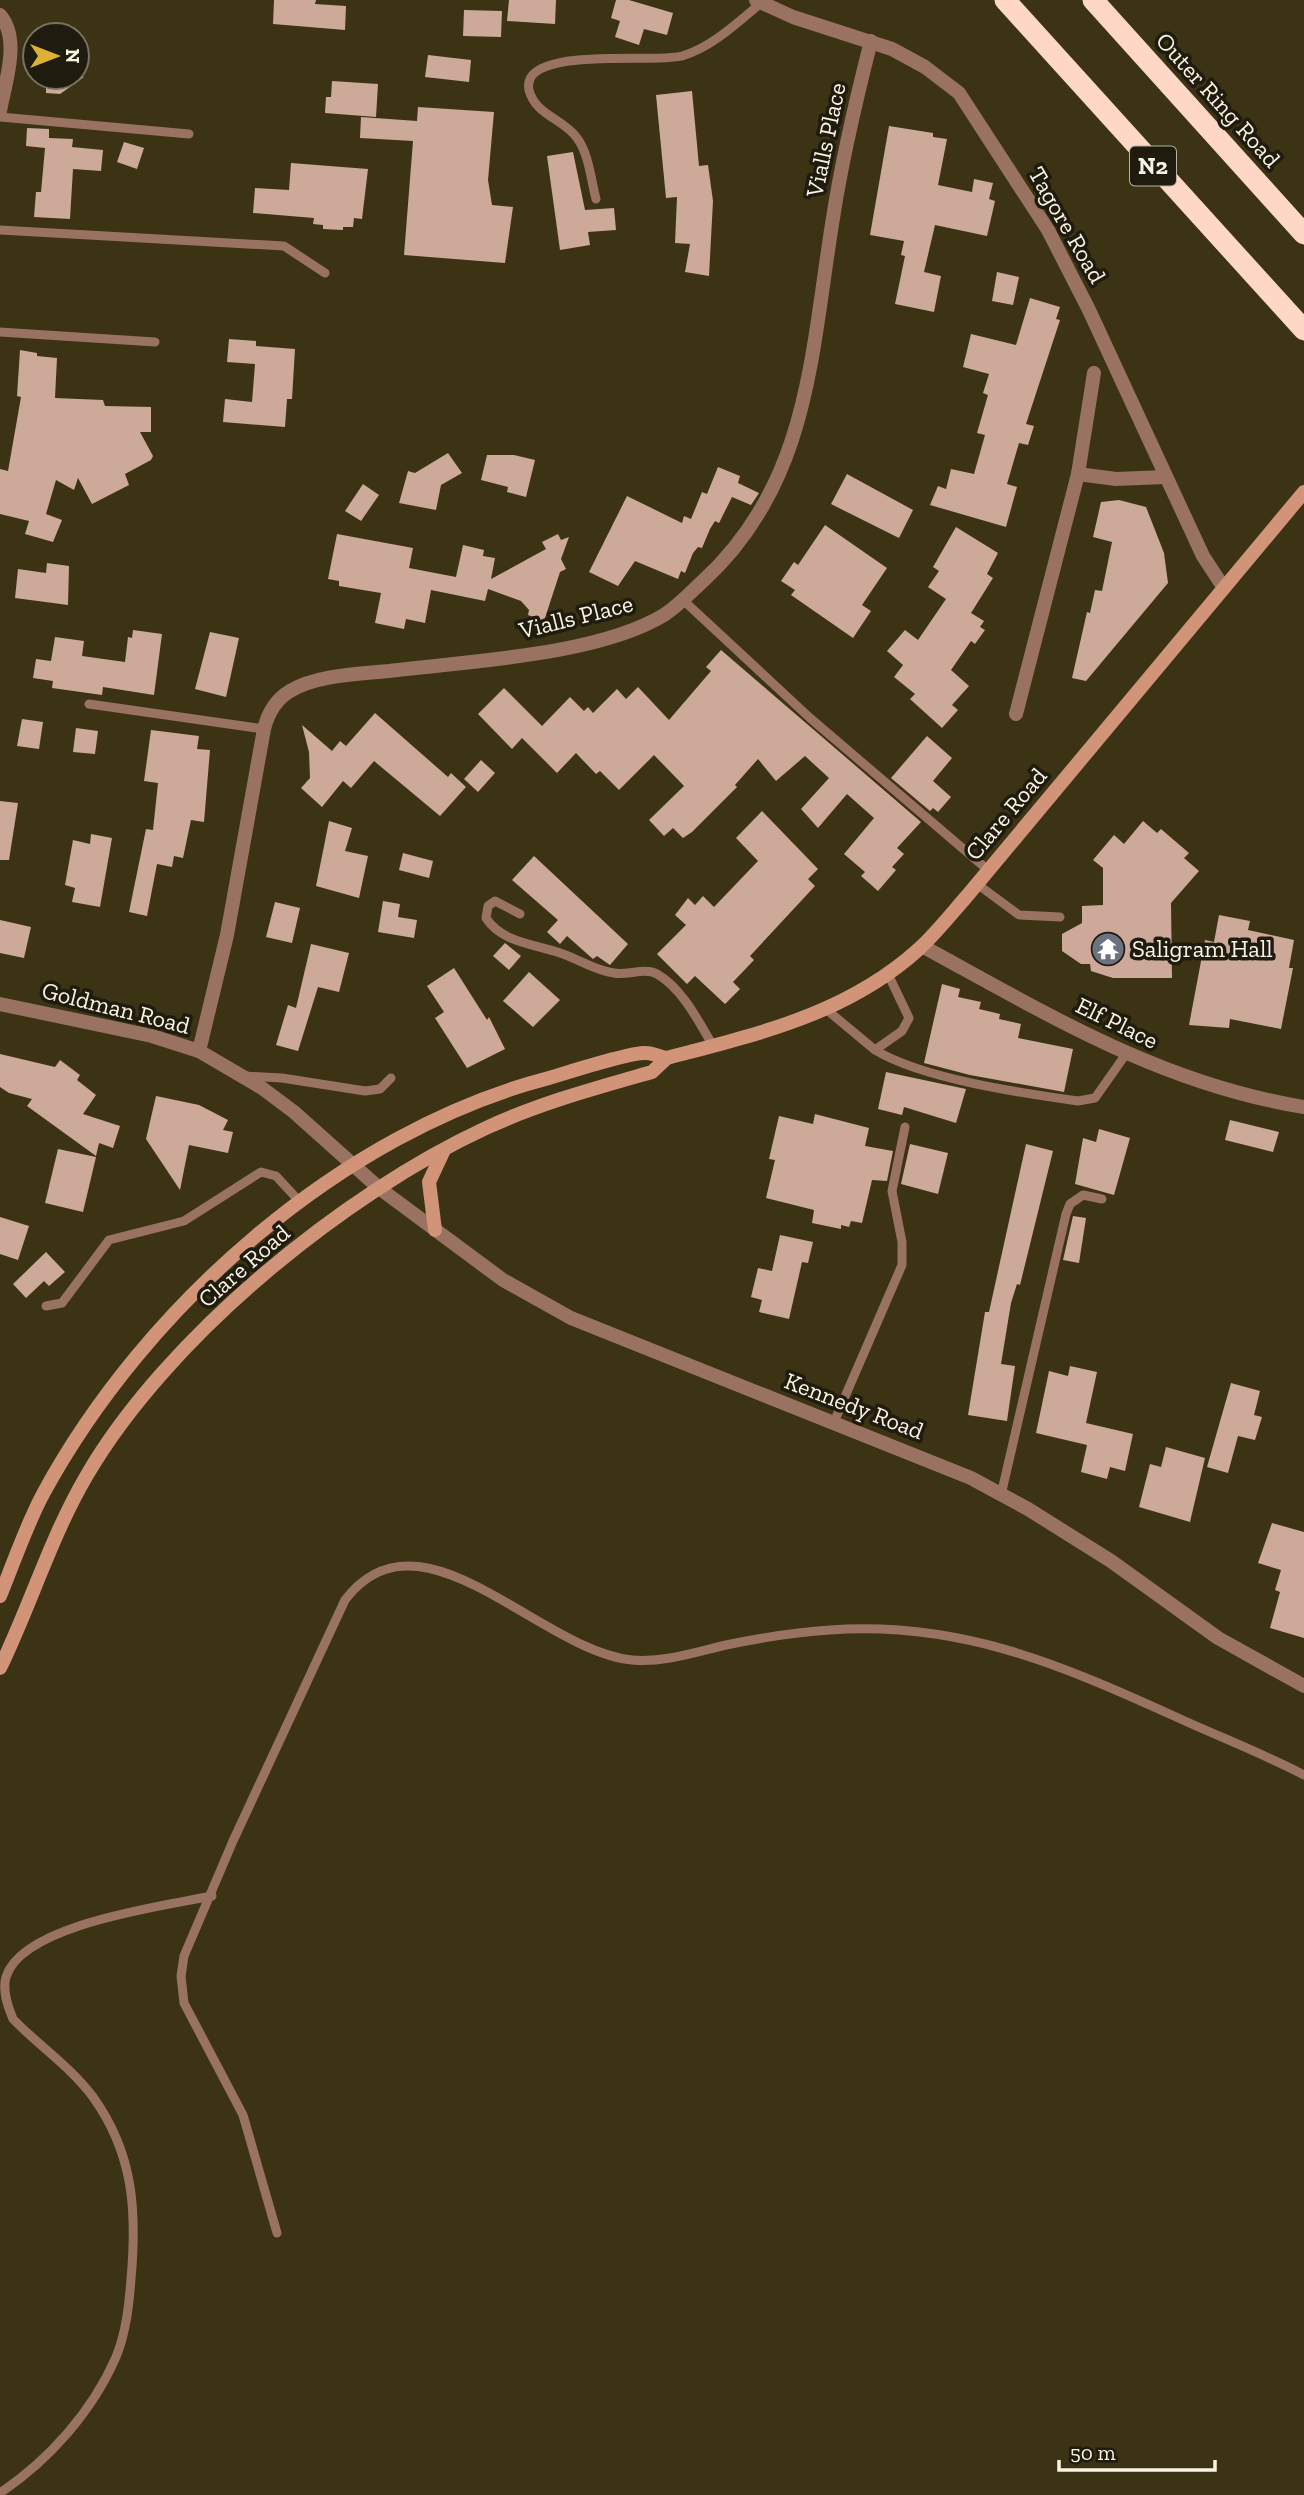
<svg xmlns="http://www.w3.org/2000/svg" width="1304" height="2495" font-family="'Zilla Slab',serif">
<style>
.building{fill:#cca999}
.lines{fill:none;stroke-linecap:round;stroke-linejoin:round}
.lane{stroke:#997261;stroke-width:9}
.street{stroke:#997261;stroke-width:14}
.secondary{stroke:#d29479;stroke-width:14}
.highway{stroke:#fed7c6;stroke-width:21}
.labels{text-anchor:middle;stroke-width:7;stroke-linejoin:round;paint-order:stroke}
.shield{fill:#1f1b0e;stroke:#b8b3a3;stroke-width:2}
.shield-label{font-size:23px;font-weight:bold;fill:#faf4e3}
.street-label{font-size:24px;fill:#faf4e3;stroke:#1f1b0e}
.poi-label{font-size:24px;fill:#faf4e3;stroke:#1f1b0e;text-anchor:start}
</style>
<rect width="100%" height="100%" fill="#3c3315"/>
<g class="building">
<polygon points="274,0 316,0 315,4 346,6 345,30 273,24"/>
<polygon points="509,0 556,0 555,24 507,21"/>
<polygon points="616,0 629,0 673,13 667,35 644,29 639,45 615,37 620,21 611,18"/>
<polygon points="464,10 502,11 501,37 463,36"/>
<polygon points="428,55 471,60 469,82 425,77"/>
<polygon points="46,77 84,77 60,94 46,93"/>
<polygon points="332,81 378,84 376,117 325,113 326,97 331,97"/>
<polygon points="692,91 699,166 708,165 713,201 709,276 685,272 690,244 675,243 677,197 666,198 656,95"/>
<polygon points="418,107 494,112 488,180 492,205 513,207 505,263 404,255 413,141 360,138 361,117 417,121"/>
<polygon points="889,126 933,133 933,137 947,139 938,185 972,192 974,179 993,183 989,199 995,201 987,236 935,225 924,272 941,276 934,312 895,304 905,256 901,255 904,241 870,235"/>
<polygon points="27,128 49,129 49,138 73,139 72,147 103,150 101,171 73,169 70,219 34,217 36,192 41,192 45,148 26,146"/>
<polygon points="124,142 144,148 137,169 117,162"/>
<polygon points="573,152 585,210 614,208 616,230 588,232 590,245 560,250 547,156"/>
<polygon points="291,163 368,169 362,219 354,218 353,227 343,227 343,230 323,229 323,225 313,224 314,218 253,213 255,188 289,190"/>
<polygon points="997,272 1019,277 1013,305 992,301"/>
<polygon points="1030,298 1060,307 1056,319 1060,320 1026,424 1034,426 1028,445 1019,443 1007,484 1017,487 1006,527 930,505 938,486 946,489 951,469 974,474 985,435 977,433 988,395 983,393 989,374 963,367 971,334 1016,345"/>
<polygon points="229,339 256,341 256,346 295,349 292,399 287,399 285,427 223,422 225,399 252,402 255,364 227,362"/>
<polygon points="20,350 37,353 37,356 57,358 55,398 103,400 105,406 151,407 151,432 140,432 153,456 151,460 125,474 129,485 92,504 78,478 74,490 56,480 46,514 62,520 53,542 25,534 29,521 0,514 0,469 8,471 21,397 17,396"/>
<polygon points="448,453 462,473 441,485 436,510 399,503 408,471 415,473"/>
<polygon points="487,455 514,455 535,460 526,497 507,492 508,487 481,480"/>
<polygon points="718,467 740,476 738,483 759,493 751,505 732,497 719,523 715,521 710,529 702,548 698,547 693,553 685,573 681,571 678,579 635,561 618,586 589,572 627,496 682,523 684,516 691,519 702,492 707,494"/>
<polygon points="847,474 913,510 899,538 831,504"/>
<polygon points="363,484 379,495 361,521 345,511"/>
<polygon points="1119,500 1146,507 1164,553 1168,583 1086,681 1072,678 1087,612 1090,613 1095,590 1102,591 1112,542 1093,537 1101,502"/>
<polygon points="825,525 887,568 862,605 871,611 853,638 791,595 795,590 781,581 794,562 798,565"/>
<polygon points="956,527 998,553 987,574 993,578 971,613 984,621 980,627 985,630 975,644 971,641 951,670 969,686 952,705 958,710 942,728 910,699 915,694 894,677 903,665 887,651 905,630 918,640 946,599 928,587 939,571 933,567"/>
<polygon points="337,534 413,548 409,568 456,577 463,545 484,550 483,556 495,558 491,579 546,549 542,542 558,534 561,540 569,537 561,559 566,569 560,572 544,621 528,615 529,610 521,601 488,589 485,601 431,590 425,623 406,619 404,629 375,623 381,593 339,586 339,581 328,579"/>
<polygon points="47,563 69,566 68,605 15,598 18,569 46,573"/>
<polygon points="133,630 162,634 154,695 103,687 102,695 52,688 53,681 33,678 36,659 51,661 55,637 84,641 82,656 125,662 128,637 132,638"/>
<polygon points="210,632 239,638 226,697 195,689"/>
<polygon points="721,650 921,822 897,848 904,854 892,867 896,870 878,891 861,876 865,872 844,854 874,818 847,794 818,828 801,809 829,778 805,756 776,781 758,759 735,785 737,787 692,832 683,838 673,828 664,836 649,820 684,786 654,755 619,790 600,771 596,774 576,753 557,773 522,738 512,749 478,714 504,688 542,726 570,697 584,711 588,707 593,713 617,689 626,699 638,687 669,720 711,671 706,667"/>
<polygon points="375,713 448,777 451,773 466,787 440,816 374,761 351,788 343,781 322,807 301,788 310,778 309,752 302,725 332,751 340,741 346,746"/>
<polygon points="22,719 43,722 39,749 17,746"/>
<polygon points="76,728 98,731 95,754 73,752"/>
<polygon points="151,730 199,736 197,749 210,750 204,822 191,820 183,858 174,856 172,867 157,864 147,916 129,912 146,829 153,830 158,783 144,781"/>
<polygon points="927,736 952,758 933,781 951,797 938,812 933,808 930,811 891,778"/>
<polygon points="481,760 495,773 478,792 464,779"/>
<polygon points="0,801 18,803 9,860 0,860"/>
<polygon points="762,811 818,869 808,879 815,886 750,956 754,960 733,982 740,989 725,1004 695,976 687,984 657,954 686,925 675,915 688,898 695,905 703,896 714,907 758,861 736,838"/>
<polygon points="329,821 352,828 345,851 368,856 359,898 316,886"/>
<polygon points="1143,821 1157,833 1161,829 1189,853 1184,858 1199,871 1171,903 1172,978 1113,978 1091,971 1090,964 1081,964 1062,951 1062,934 1082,923 1082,906 1103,905 1103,868 1093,860 1114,835 1124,844"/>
<polygon points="91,834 112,838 100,907 72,902 75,888 65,885 73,840 90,844"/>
<polygon points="403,853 433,861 429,878 399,870"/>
<polygon points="534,856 628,944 610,965 597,956 593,959 567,936 560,944 547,932 558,920 512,880"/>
<polygon points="383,901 400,904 398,917 417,920 414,938 378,932"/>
<polygon points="275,902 300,908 292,943 266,937"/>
<polygon points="1219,915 1250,921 1248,930 1294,940 1289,968 1293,968 1281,1029 1230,1019 1229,1028 1189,1025 1205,940 1214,942"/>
<polygon points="0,920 31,927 24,958 0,953"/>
<polygon points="505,943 521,956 509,970 493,956"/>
<polygon points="311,944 349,953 339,992 318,987 298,1051 276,1045 288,1005 296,1008"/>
<polygon points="454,968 487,1020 489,1017 505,1049 467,1068 435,1018 444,1012 427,986"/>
<polygon points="529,972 560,1000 533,1027 503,1001"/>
<polygon points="942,984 960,989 958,997 981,1002 979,1009 1000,1014 999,1019 1021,1024 1018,1038 1073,1049 1064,1092 970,1075 924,1063"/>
<polygon points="0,1054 55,1067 60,1060 80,1075 77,1080 96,1095 83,1114 120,1126 113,1148 99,1143 96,1156 27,1106 32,1099 9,1093 0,1087"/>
<polygon points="886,1072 966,1089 956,1123 904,1107 902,1115 878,1109"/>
<polygon points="156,1096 199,1105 228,1120 223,1130 233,1132 228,1153 189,1145 180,1190 146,1139"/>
<polygon points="815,1114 869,1128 865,1146 893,1151 887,1181 872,1180 862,1223 851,1221 849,1227 841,1225 841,1229 812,1223 814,1210 766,1198 775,1160 769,1159 779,1116 813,1124"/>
<polygon points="1230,1120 1279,1132 1273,1152 1225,1140"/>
<polygon points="1099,1129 1130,1138 1114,1195 1075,1184 1083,1138 1096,1142"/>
<polygon points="910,1144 948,1153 938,1194 901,1184"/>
<polygon points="1026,1144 1053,1151 1020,1285 1017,1284 1011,1303 1001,1364 1015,1366 1007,1421 968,1415 985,1312 989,1312"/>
<polygon points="58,1149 96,1157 83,1212 45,1203"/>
<polygon points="1073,1216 1086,1218 1079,1263 1063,1260"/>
<polygon points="0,1217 29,1226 18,1260 0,1254"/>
<polygon points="780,1235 813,1242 808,1263 802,1262 789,1319 759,1312 762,1300 751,1297 758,1268 772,1271"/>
<polygon points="46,1252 65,1272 49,1286 44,1281 26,1298 13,1284"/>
<polygon points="1070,1366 1097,1372 1086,1423 1133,1434 1125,1471 1110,1467 1107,1479 1081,1472 1087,1445 1036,1433 1049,1371 1068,1376"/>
<polygon points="1231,1383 1260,1391 1254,1415 1262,1417 1255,1440 1238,1436 1228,1473 1207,1467"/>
<polygon points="1166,1447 1205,1458 1190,1522 1139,1507 1150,1464 1161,1467"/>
<polygon points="1272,1523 1304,1532 1304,1638 1270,1628 1280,1592 1275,1590 1281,1570 1258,1563"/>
</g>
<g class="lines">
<g class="lane">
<polyline points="0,117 189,134"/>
<path d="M596,199C591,180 589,154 577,138C564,119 535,115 529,90C520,45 652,64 682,56C712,47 737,23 761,3"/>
<polyline points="0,230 284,246 325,273"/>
<polyline points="0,332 155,342"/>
<polyline points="683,600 810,718 988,870"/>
<polyline points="89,704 264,729"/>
<polyline points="977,884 1019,915 1060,917"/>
<path d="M520,914L495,901L488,906L486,918C503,944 537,944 563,954C580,960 596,971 614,973C627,976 644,967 657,974C682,988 699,1022 713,1046"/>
<polyline points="827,1010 875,1050 902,1031 909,1018 888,974"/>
<path d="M875,1050C923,1079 1021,1093 1078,1101L1095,1098L1126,1054"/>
<polyline points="244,1076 282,1078 365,1091 380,1089 391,1078"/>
<polyline points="46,1306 62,1303 109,1240 184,1221 261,1172 276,1176 301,1203"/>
<polyline points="834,1422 902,1265 902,1242 892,1191 905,1127"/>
<polyline points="1001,1495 1066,1214 1070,1204 1083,1195 1102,1199"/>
<path d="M277,2233L243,2115L184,2003L181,1976L184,1956L233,1841L345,1600C421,1500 539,1651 632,1660C663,1663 696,1652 726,1645C760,1638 795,1632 830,1630C960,1621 1059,1664 1174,1716C1217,1736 1262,1753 1304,1775"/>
<path d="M0,2493C49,2460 92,2412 116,2357C126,2333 129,2305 131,2279C137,2212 134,2154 93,2097C71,2067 38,2045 13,2019C8,2007 2,1991 6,1977C22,1924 164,1906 212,1896"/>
</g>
<g class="street">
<polyline points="756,0 793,17 892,49 925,67 959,93 1048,230 1089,310 1203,556 1224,588"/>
<path d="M0,15C21,39 5,83 0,111"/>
<polyline points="1078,474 1116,479 1165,477"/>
<polyline points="1016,714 1078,474 1094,373"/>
<path d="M922,946C1047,1014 1161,1084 1304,1107"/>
<polyline points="0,1004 152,1036 199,1051 262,1088 294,1112 379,1188 503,1280 571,1318 971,1478 1028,1509 1111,1561 1218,1638 1304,1686"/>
<path d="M199,1051L227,935L264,729C268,713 275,700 290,691C317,675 358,674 389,671C467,661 596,656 664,615C678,606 691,592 704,580C810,482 811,352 833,218C842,159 856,100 871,41"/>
</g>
<g class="secondary">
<polyline points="435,1230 429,1182 444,1150"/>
<path d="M0,1596C14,1562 26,1526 43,1494C145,1306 341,1132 549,1078C569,1072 630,1052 646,1053C653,1053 660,1057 667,1058"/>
<path d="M0,1668C31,1604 51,1536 87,1475C167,1338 343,1194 486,1128C540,1103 596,1088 652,1072L667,1058C758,1034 848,1014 920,948C937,932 952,913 967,896L1304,492"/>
</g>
<g class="highway">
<polyline points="1005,0 1304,330"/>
<polyline points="1093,0 1304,234"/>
</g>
</g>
<defs>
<symbol id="temple-disc" viewBox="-11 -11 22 22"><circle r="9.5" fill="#6b7280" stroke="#1f1b0e"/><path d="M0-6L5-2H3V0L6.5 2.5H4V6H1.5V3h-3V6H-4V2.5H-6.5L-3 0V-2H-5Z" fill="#fff"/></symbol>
</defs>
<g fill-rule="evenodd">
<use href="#temple-disc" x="1089" y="930" width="38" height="38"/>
</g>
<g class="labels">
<rect class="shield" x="1130" y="146.5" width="46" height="39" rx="5"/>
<g class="shield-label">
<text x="1153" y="174">N2</text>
</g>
<g class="street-label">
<text transform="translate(1218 100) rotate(48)" y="8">Outer Ring Road</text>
<text transform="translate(826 140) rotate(-78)" y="8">Vialls Place</text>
<text transform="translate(1067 225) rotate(60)" y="8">Tagore Road</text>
<text transform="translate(576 617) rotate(-14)" y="8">Vialls Place</text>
<text transform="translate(1006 814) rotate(-50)" y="8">Clare Road</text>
<text transform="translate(116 1008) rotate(14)" y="8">Goldman Road</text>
<text transform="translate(1117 1023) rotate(26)" y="8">Elf Place</text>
<text transform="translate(244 1266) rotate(-41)" y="8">Clare Road</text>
<text transform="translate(854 1406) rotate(21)" y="8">Kennedy Road</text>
</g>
<g class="poi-label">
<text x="1132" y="957">Saligram Hall</text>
</g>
</g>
<g transform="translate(56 56) rotate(90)"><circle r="33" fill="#1f1b0e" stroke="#777263" stroke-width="2"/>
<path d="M0-5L12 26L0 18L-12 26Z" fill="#ddb133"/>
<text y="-10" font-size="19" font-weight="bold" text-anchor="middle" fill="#faf4e3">N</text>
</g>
<path d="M1059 2460v10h156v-10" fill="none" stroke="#faf4e3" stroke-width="3.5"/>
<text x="1070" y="2460" font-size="21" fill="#faf4e3" stroke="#1f1b0e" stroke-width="5" paint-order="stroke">50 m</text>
</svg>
